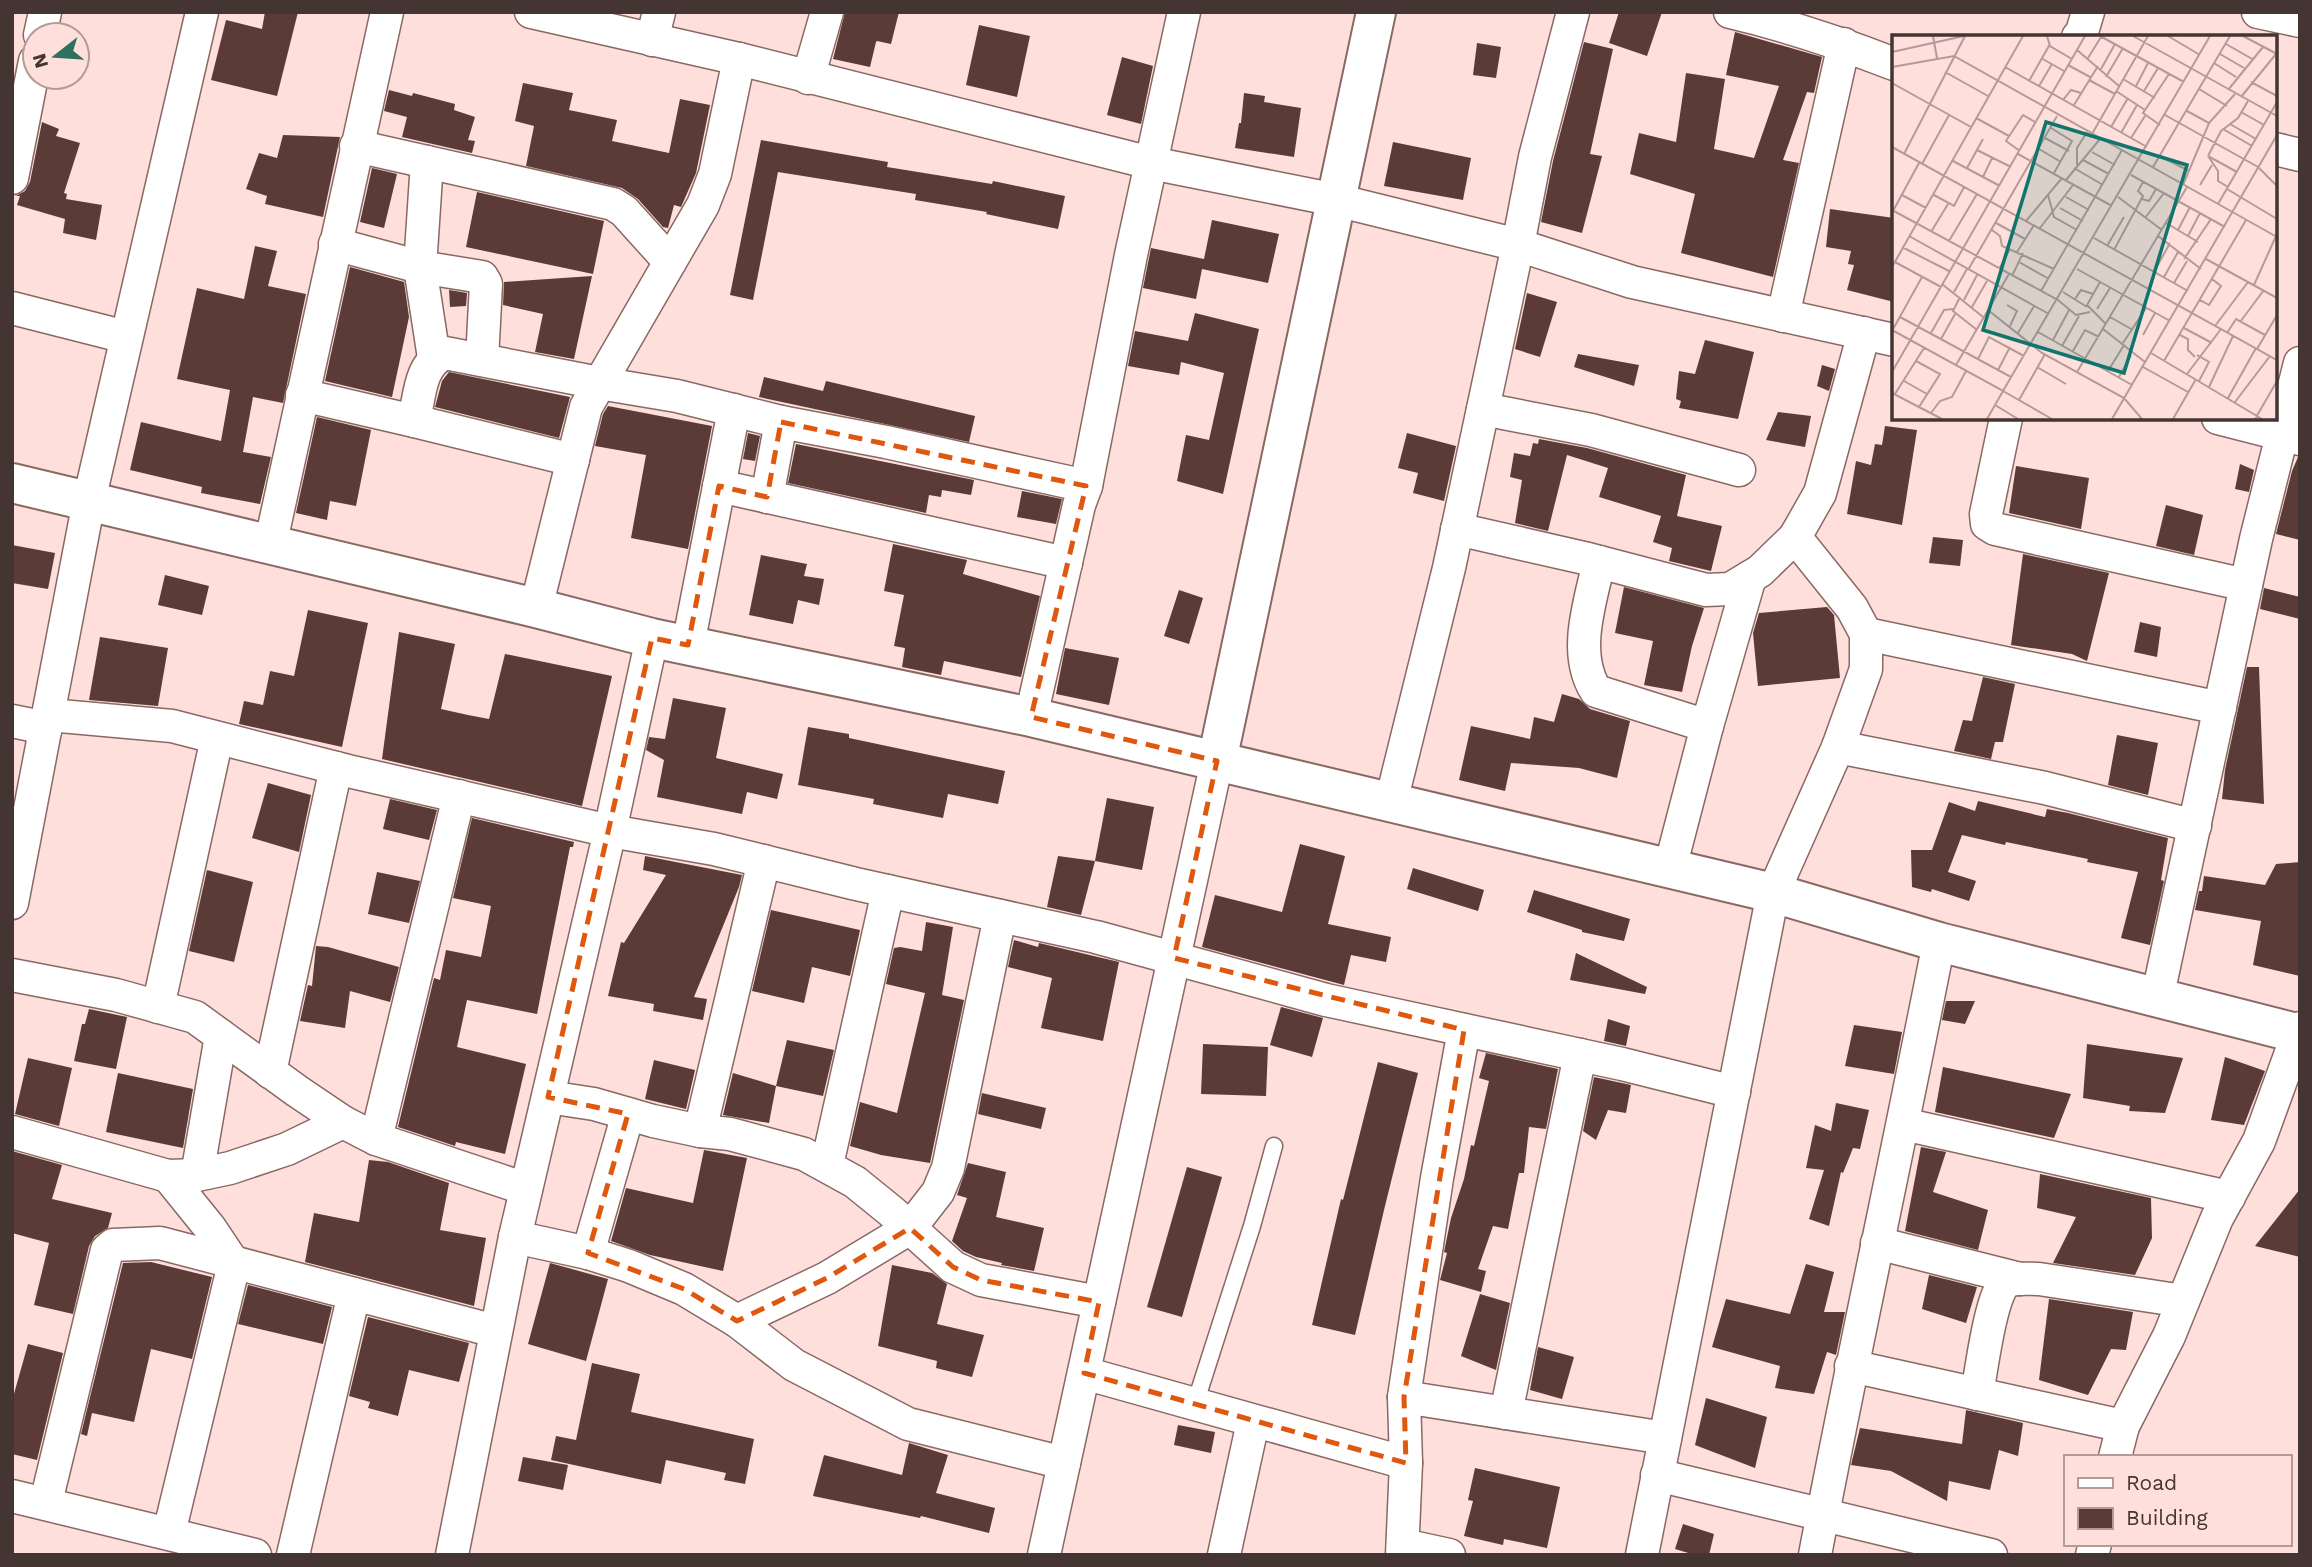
<svg xmlns="http://www.w3.org/2000/svg" width="2312" height="1567" font-family="'Work Sans',sans-serif">
<style>
.building{fill:#5a3b38}
.lines{fill:none;stroke-linecap:round;stroke-linejoin:round}
.service-casing{stroke:#8a6864;stroke-width:19}
.minor-casing{stroke:#8a6864;stroke-width:35}
.tertiary-casing{stroke:#8a6864;stroke-width:42}
.secondary-casing{stroke:#8a6864;stroke-width:42}
.service{stroke:#fff;stroke-width:16}
.minor{stroke:#fff;stroke-width:32}
.tertiary{stroke:#fff;stroke-width:38}
.secondary{stroke:#fff;stroke-width:38}
.marked{fill:none;stroke:#e0570e;stroke-width:5;stroke-dasharray:14 9;stroke-linejoin:round}
.inset-road{fill:none;stroke:#b49b98;stroke-width:2}
.view{fill:#0f766e;fill-opacity:0.15;stroke:#0f766e;stroke-width:3.5}
.inset-edge{fill:none;stroke:#443533;stroke-width:3.5}
</style>
<rect width="100%" height="100%" fill="#ffdfdb"/>
<g class="building">
<polygon points="265,12 298,12 277,96 211,80 226,20 262,29"/>
<polygon points="845,12 899,12 891,44 877,41 876,42 870,67 833,59"/>
<polygon points="1619,12 1662,12 1647,56 1609,43"/>
<polygon points="979,25 1030,36 1017,97 966,85"/>
<polygon points="1735,32 1822,57 1814,93 1807,92 1783,160 1799,163 1773,277 1681,253 1695,194 1630,174 1639,133 1676,142 1686,73 1725,79 1714,149 1754,158 1779,86 1726,75"/>
<polygon points="1584,42 1613,49 1590,154 1602,156 1582,233 1541,222 1553,161"/>
<polygon points="1477,43 1501,47 1496,78 1473,75"/>
<polygon points="1122,57 1153,66 1141,124 1107,115"/>
<polygon points="523,83 573,93 569,110 617,120 612,141 669,153 680,99 710,105 696,173 681,207 674,205 668,228 663,227 638,199 622,188 526,166 534,126 515,121"/>
<polygon points="389,90 412,96 413,93 455,104 454,110 475,117 468,140 475,141 472,153 402,137 407,117 384,111"/>
<polygon points="1244,93 1265,96 1264,102 1301,108 1294,157 1235,148 1239,123 1241,123"/>
<polygon points="42,122 59,129 56,136 80,143 64,193 67,194 66,199 102,205 96,240 63,233 65,219 17,205 20,196 16,196 25,191 30,182"/>
<polygon points="283,135 340,137 323,217 265,204 267,196 246,189 259,153 277,158"/>
<polygon points="761,140 888,162 887,167 992,184 993,181 1065,196 1058,229 986,214 987,212 915,200 916,194 778,172 753,300 730,295"/>
<polygon points="1393,142 1471,158 1463,200 1384,186"/>
<polygon points="372,168 397,174 384,228 360,222"/>
<polygon points="477,192 604,221 593,274 466,247"/>
<polygon points="1830,209 1894,218 1894,302 1847,290 1854,265 1848,264 1851,251 1826,247"/>
<polygon points="1212,220 1279,234 1268,283 1202,269 1196,299 1143,288 1151,248 1204,259"/>
<polygon points="255,246 277,251 268,286 306,294 283,403 253,397 243,452 271,457 260,504 201,493 202,487 130,470 141,422 221,441 230,390 177,379 197,288 244,299"/>
<polygon points="350,267 404,282 409,317 392,397 325,381"/>
<polygon points="592,276 574,359 535,352 543,314 503,305 504,282"/>
<polygon points="449,290 467,293 466,306 450,307"/>
<polygon points="1527,293 1557,302 1540,357 1515,349"/>
<polygon points="1195,313 1259,329 1223,494 1177,481 1186,435 1209,440 1224,373 1181,362 1179,375 1128,366 1135,331 1188,341"/>
<polygon points="1705,340 1754,352 1738,419 1679,408 1681,401 1676,399 1679,371 1695,374"/>
<polygon points="1578,354 1639,365 1634,386 1574,367"/>
<polygon points="1822,365 1835,369 1829,391 1817,386"/>
<polygon points="449,372 570,397 559,438 435,407 442,381"/>
<polygon points="764,377 823,391 826,381 975,416 969,442 759,397"/>
<polygon points="608,406 712,426 688,549 631,538 646,455 595,446 603,414"/>
<polygon points="1778,412 1811,416 1805,447 1766,440"/>
<polygon points="317,417 371,430 356,506 330,501 327,520 296,513"/>
<polygon points="1885,426 1917,430 1902,525 1847,514 1856,461 1871,465 1875,444 1882,445"/>
<polygon points="748,433 760,436 755,461 743,459"/>
<polygon points="1407,433 1456,446 1444,501 1413,493 1418,473 1398,468"/>
<polygon points="1539,439 1587,448 1686,475 1677,516 1722,526 1711,571 1669,561 1672,548 1653,542 1661,516 1599,497 1608,468 1567,455 1548,531 1515,523 1522,480 1510,477 1514,453 1530,456 1533,443 1538,444"/>
<polygon points="796,444 974,480 971,495 942,490 941,497 929,495 926,513 788,483"/>
<polygon points="2298,457 2300,457 2300,540 2276,534 2292,471"/>
<polygon points="2240,464 2254,470 2249,492 2235,489"/>
<polygon points="2016,466 2089,478 2081,529 2009,513"/>
<polygon points="1022,491 1062,499 1056,524 1017,517"/>
<polygon points="2166,505 2203,515 2194,555 2156,546"/>
<polygon points="1933,537 1963,540 1960,566 1929,563"/>
<polygon points="893,544 967,560 963,574 1040,596 1021,677 944,661 941,675 902,667 905,648 894,646 904,595 884,591"/>
<polygon points="12,545 55,553 48,589 12,583"/>
<polygon points="2023,554 2109,573 2087,661 2072,654 2011,645"/>
<polygon points="761,555 807,564 804,576 824,579 819,605 798,600 793,624 749,615"/>
<polygon points="165,575 209,586 202,615 158,605"/>
<polygon points="1624,587 1704,608 1692,646 1682,692 1644,685 1653,641 1615,633"/>
<polygon points="2264,588 2300,597 2300,619 2260,609"/>
<polygon points="1179,590 1203,598 1189,644 1164,636"/>
<polygon points="1827,607 1834,615 1840,678 1758,686 1753,633 1759,613"/>
<polygon points="308,610 368,623 342,747 239,724 244,701 263,705 270,671 294,676"/>
<polygon points="2140,622 2161,627 2157,657 2134,652"/>
<polygon points="399,632 455,644 441,709 468,715 489,719 505,654 612,676 582,806 382,759"/>
<polygon points="100,637 168,648 158,706 89,700"/>
<polygon points="1065,648 1119,658 1109,705 1056,694"/>
<polygon points="2247,667 2259,667 2264,804 2222,799 2225,770"/>
<polygon points="1983,677 2015,684 2003,742 1995,742 1991,759 1954,751 1963,720 1972,721"/>
<polygon points="1562,694 1579,699 1590,709 1630,721 1617,778 1579,768 1511,763 1505,791 1459,780 1471,726 1530,739 1534,717 1554,722"/>
<polygon points="673,698 726,708 716,758 783,774 777,799 747,792 742,814 657,797 664,760 646,750 649,737 665,739"/>
<polygon points="808,727 849,734 849,738 1005,771 998,804 948,794 943,818 873,804 874,799 798,785"/>
<polygon points="2117,735 2158,743 2148,795 2108,785"/>
<polygon points="268,783 311,795 299,852 252,838"/>
<polygon points="1107,798 1154,807 1142,870 1095,861"/>
<polygon points="390,799 437,810 429,840 383,829"/>
<polygon points="1978,801 2045,817 2047,809 2068,813 2168,838 2161,880 2164,881 2150,945 2121,938 2138,872 2087,862 2088,859 2006,842 2005,845 1962,835 1948,872 1976,881 1969,901 1932,889 1931,892 1912,887 1911,850 1932,850 1949,802 1975,811"/>
<polygon points="472,818 574,842 573,847 570,847 537,1014 467,1000 457,1047 526,1064 505,1154 456,1142 455,1146 398,1127 434,978 440,980 446,950 481,957 491,906 453,898"/>
<polygon points="1300,844 1345,856 1328,924 1391,937 1386,962 1351,955 1344,985 1202,947 1215,895 1282,912"/>
<polygon points="645,856 742,875 739,887 694,997 707,999 703,1020 653,1011 654,1004 608,996 621,942 624,943 666,875 643,870"/>
<polygon points="1058,856 1095,861 1081,915 1047,907"/>
<polygon points="2300,862 2300,976 2253,965 2261,921 2195,910 2199,891 2202,891 2204,876 2265,885 2276,864"/>
<polygon points="1413,868 1484,890 1478,911 1407,889"/>
<polygon points="207,870 253,882 234,962 189,951"/>
<polygon points="377,872 420,881 409,923 368,914"/>
<polygon points="1534,890 1630,919 1624,941 1582,932 1582,930 1527,912"/>
<polygon points="771,910 860,930 850,976 812,967 804,1003 752,991"/>
<polygon points="926,922 953,927 942,995 964,1000 930,1163 881,1155 850,1146 860,1102 897,1113 925,993 886,984 894,948 900,947 922,951"/>
<polygon points="1014,940 1038,947 1039,943 1119,962 1103,1041 1041,1028 1052,978 1008,967"/>
<polygon points="316,946 328,947 399,967 390,1002 350,991 345,1028 300,1021 308,985 312,986"/>
<polygon points="1576,953 1647,987 1645,994 1570,980"/>
<polygon points="1946,1001 1975,1001 1965,1024 1942,1020"/>
<polygon points="1281,1007 1323,1018 1312,1057 1270,1045"/>
<polygon points="89,1009 127,1017 116,1069 74,1061 82,1024 85,1024"/>
<polygon points="1608,1019 1630,1026 1626,1046 1604,1041"/>
<polygon points="1854,1025 1902,1032 1894,1074 1845,1066"/>
<polygon points="787,1040 834,1050 823,1096 776,1086"/>
<polygon points="1203,1044 1268,1047 1266,1096 1201,1094"/>
<polygon points="2087,1044 2183,1058 2165,1113 2129,1111 2130,1106 2083,1098"/>
<polygon points="1486,1053 1558,1069 1546,1129 1529,1127 1524,1173 1519,1173 1508,1229 1493,1226 1478,1269 1486,1271 1481,1292 1440,1280 1447,1253 1444,1252 1451,1218 1464,1179 1471,1145 1474,1146 1489,1081 1479,1078"/>
<polygon points="2225,1057 2265,1071 2244,1125 2211,1120"/>
<polygon points="28,1058 72,1068 59,1126 15,1114"/>
<polygon points="654,1060 695,1070 686,1109 645,1099"/>
<polygon points="1378,1062 1418,1073 1384,1210 1355,1335 1312,1325 1341,1199 1343,1200"/>
<polygon points="1943,1067 2071,1094 2054,1138 1935,1112"/>
<polygon points="118,1073 193,1089 183,1148 106,1132"/>
<polygon points="733,1073 776,1086 769,1123 723,1115"/>
<polygon points="1594,1077 1631,1085 1626,1113 1608,1110 1596,1140 1583,1131"/>
<polygon points="982,1093 1046,1108 1041,1129 978,1114"/>
<polygon points="1836,1103 1869,1110 1860,1149 1853,1148 1843,1173 1841,1172 1829,1226 1809,1219 1824,1170 1806,1168 1815,1125 1831,1131"/>
<polygon points="1921,1147 1946,1152 1933,1192 1988,1210 1978,1250 1905,1231"/>
<polygon points="704,1150 747,1158 723,1271 650,1255 611,1241 626,1188 693,1203"/>
<polygon points="12,1151 62,1165 52,1199 112,1213 108,1228 95,1236 89,1246 73,1314 34,1305 49,1243 12,1233"/>
<polygon points="369,1160 388,1162 449,1183 440,1230 486,1238 474,1306 305,1262 314,1213 359,1222"/>
<polygon points="968,1163 1006,1172 996,1217 1044,1228 1034,1271 1001,1265 1002,1263 976,1257 963,1251 952,1241 967,1198 957,1195"/>
<polygon points="1187,1167 1222,1177 1182,1317 1147,1307"/>
<polygon points="2040,1174 2151,1198 2152,1238 2135,1275 2053,1263 2076,1217 2037,1208"/>
<polygon points="2300,1189 2300,1257 2255,1246"/>
<polygon points="151,1262 212,1277 192,1359 151,1349 134,1422 92,1413 87,1436 81,1434 123,1263"/>
<polygon points="550,1263 608,1279 586,1361 528,1344"/>
<polygon points="1806,1264 1834,1272 1824,1312 1845,1312 1836,1355 1827,1352 1814,1394 1775,1388 1780,1366 1712,1347 1726,1299 1790,1314"/>
<polygon points="892,1265 932,1273 947,1284 937,1324 984,1335 972,1377 936,1368 937,1361 878,1346"/>
<polygon points="1929,1275 1977,1287 1966,1323 1922,1309"/>
<polygon points="248,1285 332,1307 323,1344 238,1324"/>
<polygon points="1480,1294 1510,1303 1496,1370 1461,1356"/>
<polygon points="2049,1299 2133,1312 2126,1350 2111,1349 2088,1395 2039,1380"/>
<polygon points="368,1317 469,1343 459,1382 409,1370 398,1416 368,1408 370,1402 349,1396"/>
<polygon points="28,1344 63,1353 37,1460 12,1454 12,1401"/>
<polygon points="1538,1347 1574,1357 1562,1399 1530,1390"/>
<polygon points="592,1363 640,1374 631,1412 754,1439 745,1484 724,1480 726,1473 666,1460 661,1484 551,1460 556,1436 576,1440"/>
<polygon points="1706,1398 1767,1417 1755,1468 1695,1445"/>
<polygon points="1966,1410 2023,1423 2018,1456 1999,1450 1990,1490 1949,1481 1947,1501 1891,1471 1851,1465 1860,1428 1962,1444"/>
<polygon points="1178,1425 1215,1432 1211,1453 1174,1445"/>
<polygon points="909,1443 948,1455 936,1493 995,1508 989,1533 921,1516 920,1518 813,1496 824,1455 902,1475"/>
<polygon points="523,1457 568,1465 563,1490 518,1481"/>
<polygon points="1475,1468 1560,1487 1547,1548 1504,1539 1503,1545 1464,1536 1473,1501 1468,1500"/>
<polygon points="1683,1524 1714,1534 1709,1555 1695,1555 1675,1549"/>
</g>
<g class="lines">
<defs>
<polyline id="service" points="1195,1404 1252,1226 1274,1146"/>
<g id="minor">
<polyline points="531,12 739,59 1151,163 1336,200 1518,245 1632,282 1894,340"/>
<path d="M1730,12C1786,25 1840,43 1894,64"/>
<polyline points="2258,12 2300,21"/>
<polyline points="40,35 45,12"/>
<polyline points="2078,37 2082,32 2088,12"/>
<polyline points="652,40 659,12"/>
<polyline points="808,78 827,12"/>
<polyline points="356,146 613,204 624,211 670,262"/>
<polyline points="2275,149 2300,155"/>
<polyline points="427,162 420,267 434,358"/>
<polyline points="12,178 35,61"/>
<polyline points="335,244 420,267 482,277 486,284 482,360"/>
<polyline points="12,308 126,337"/>
<polyline points="1783,316 1844,44"/>
<path d="M302,395L414,421C420,395 419,365 445,353L599,383L677,396L781,422L886,442L1086,486"/>
<polyline points="1483,409 1591,430 1739,470"/>
<polyline points="2006,418 1986,514 1987,524 1995,529 2246,585"/>
<polyline points="2218,418 2300,439"/>
<polyline points="414,421 573,460"/>
<polyline points="719,486 1066,563"/>
<polyline points="767,497 781,422"/>
<polyline points="1457,529 1584,558 1706,590 1730,589 1760,571 1795,537 1820,493 1864,333"/>
<polyline points="270,546 387,12"/>
<path d="M1599,562C1590,603 1572,653 1596,691L1707,726"/>
<polyline points="536,608 586,407 703,205 715,174 739,59"/>
<polyline points="1866,634 2220,708"/>
<polyline points="688,645 734,410"/>
<polyline points="49,715 172,726 348,771 610,831 714,849 856,884 1096,937 1326,1000 1622,1064 1734,1092"/>
<polyline points="1031,717 1079,505 1086,486 1131,255 1184,12"/>
<polyline points="12,721 46,728"/>
<polyline points="1838,747 2045,788 2195,826"/>
<polyline points="1391,802 1449,568 1518,245 1535,157 1573,12"/>
<polyline points="1670,868 1707,726 1750,577"/>
<polyline points="12,903 89,501 202,12"/>
<polyline points="12,975 116,995 195,1017 297,1091 343,1122 376,1139 526,1189"/>
<polyline points="2157,999 2256,539 2300,363"/>
<polyline points="158,1007 217,738"/>
<polyline points="270,1072 336,768"/>
<polyline points="548,1097 594,1104 653,1121 700,1131 730,1134 804,1154 855,1182 892,1212 953,1267 981,1280 1099,1302"/>
<polyline points="1903,1124 2229,1197"/>
<polyline points="700,1131 764,861"/>
<polyline points="12,1132 168,1176 197,1175 230,1168 287,1149 343,1122"/>
<polyline points="376,1139 459,796"/>
<polyline points="827,1165 888,891"/>
<polyline points="197,1175 221,1036"/>
<polyline points="168,1176 210,1228 234,1264 169,1533"/>
<polyline points="515,1237 588,1253 629,1266 684,1289 737,1321 794,1365 908,1424 1064,1463"/>
<polyline points="1877,1243 2020,1279"/>
<polyline points="588,1253 628,1114"/>
<polyline points="737,1321 827,1278 910,1228 938,1192 948,1168 1000,916"/>
<polyline points="1851,1366 2123,1426"/>
<polyline points="1084,1373 1406,1463"/>
<path d="M1977,1394C1981,1373 1991,1292 2006,1282C2015,1277 2029,1279 2039,1279L2183,1301"/>
<polyline points="1404,1397 1665,1438"/>
<polyline points="1506,1413 1580,1055"/>
<polyline points="2115,1457 2123,1426 2169,1336 2217,1218 2259,1141 2300,1028"/>
<polyline points="1657,1475 1991,1555"/>
<polyline points="12,1496 255,1555"/>
<polyline points="46,1502 107,1250 113,1245 160,1243 495,1331"/>
<polyline points="1403,1545 1449,1555"/>
<polyline points="293,1555 354,1294"/>
<polyline points="452,1555 515,1237 610,831 652,638"/>
<polyline points="1044,1555 1217,761"/>
<polyline points="1224,1555 1253,1422"/>
<polyline points="1402,1555 1406,1463 1404,1397 1437,1178 1464,1030"/>
<polyline points="1642,1555 1773,893 1838,747 1866,669 1866,634 1852,608 1795,537"/>
<path d="M1815,1555C1854,1350 1899,1147 1939,942"/>
<polyline points="2092,1555 2095,1544"/>
</g>
<polyline id="tertiary" points="1217,761 1376,12"/>
<polyline id="secondary" points="12,483 536,608 652,638 1031,717 1773,893 1939,942 2300,1034"/>
</defs>
<use href="#service" class="service-casing"/>
<use href="#minor" class="minor-casing"/>
<use href="#tertiary" class="tertiary-casing"/>
<use href="#secondary" class="secondary-casing"/>
<use href="#service" class="service"/>
<use href="#minor" class="minor"/>
<use href="#tertiary" class="tertiary"/>
<use href="#secondary" class="secondary"/>
</g>
<path class="marked" d="M781,422L1086,486L1031,717L1217,761L1174,958L1464,1030L1404,1397L1406,1463L1084,1373L1099,1302L981,1280L953,1267L910,1228L827,1278L737,1321L684,1289L588,1253L628,1114L548,1097L652,638L688,645L719,486L767,497Z"/>
<g transform="translate(1892 35)">
<rect width="385" height="385" fill="#ffdfdb"/>
<path class="inset-road" d="M41,1L45,23M155,1L158,11L180,24M208,1L292,47M241,1L385,81M276,1L308,20M351,1L385,19M334,9L362,25M185,15L227,51M0,17L72,1M328,19L352,33M149,23L172,36M196,23L209,2M322,28L344,42M176,30L198,42M0,32L62,21L385,202M113,32L255,112M209,34L223,9M53,37L96,61M214,42L231,13M231,44L263,63M197,45L223,59M137,46L158,9M359,47L385,61M0,48L79,92M147,51L160,29M244,51L256,28M307,54L335,71M336,55L371,12M224,56L253,75M252,56L266,33M349,62L384,19M171,65L179,55L189,58M182,70L206,31M295,76L317,88M349,77L372,90M273,80L366,132L385,151M84,83L117,101M338,89L364,104M268,90L251,78L277,39M219,92L236,63M159,93L180,106L162,138M331,94L360,111M229,98L245,70M200,99L256,1M153,103L177,116M239,103L253,81M0,112L385,325M147,114L169,127M85,115L119,132M128,116L114,106L131,80L143,87M200,117L223,130M12,119L73,1M126,119L220,171M268,121L297,136M316,121L329,96L346,83L356,66M316,121L326,136V146L336,152M316,121L345,137M191,125L217,139M61,126L108,151M30,129L57,80M185,130V113L195,97M261,132L338,1M75,133L91,104M182,133L211,150M239,140L333,192M91,142L100,123M174,145L208,104M291,150L317,88L343,59M308,150L320,130M335,154L385,184M10,160L34,173M42,160L62,171L72,152M156,160L162,182L185,195M174,162L197,175M226,162L270,195M250,164L257,166L264,154M326,169L385,67M168,173L191,186M0,175L166,265L184,280L198,277M1,176L27,128M253,183L272,158M134,186L170,143M104,188L133,204M274,188L306,207M148,193L181,150M100,195L108,201L110,211L162,234M286,195L298,172M39,197L56,169M17,201L157,279M266,201L309,234M296,201L308,178M202,203L296,256M57,206L85,159M215,211L232,182M10,212L57,236M222,215L251,161L246,156L251,147M125,217L142,190M292,224L319,184M314,224L385,263M3,227L49,252M127,227L157,244M0,232L131,1M107,234L118,214M185,234L278,286M76,235L165,81M262,237L278,208M120,241L131,218M272,242L286,217M208,247L195,270L214,289M282,248L295,226M50,249L91,282M362,250L384,201M149,256L230,115M62,257L75,234M171,257L195,272M68,262L61,276L85,295M183,264L189,255L201,259M72,265L85,240M308,265L317,270L329,251L320,244M115,270L125,276L118,291M80,272L95,246M205,274L218,253M96,275L150,318L232,363L250,384M8,282L119,342M218,282L241,295M348,287L372,255M323,291L356,247M292,293L320,308M211,294L253,327M0,295L111,356L318,1M0,296L30,242M146,297L240,350M39,298L52,275L61,274M126,298L142,271M335,298L344,284L373,300M251,300L263,278M288,300L296,304V315L303,322M49,304L63,279M161,305L177,275M231,308L254,273M170,311L187,281M365,314L385,280M181,316L193,295L207,302M259,318L370,384M305,320L317,327L307,346M86,324L97,302L132,321M24,326L48,339L27,372M272,326L354,185M64,330L117,239M145,332L174,349M251,332L296,357M106,335L118,312M216,336L232,310M0,337L193,1M185,337L295,152M295,339L329,294M227,342L239,320M12,346L35,359M317,352L341,301M0,358L50,384M3,359L32,313M336,363L364,313M127,365L153,319M343,367L378,321M103,370L126,384M39,378L48,366L60,362L74,336M95,384L111,356L160,384M220,384L385,100M281,384L304,344M363,384L385,346"/>
<path class="view" d="M154,87L295,130L232,338L91,295Z"/>
<rect width="385" height="385" class="inset-edge"/>
</g>
<rect width="2312" height="1567" fill="none" stroke="#443533" stroke-width="28"/>
<rect x="2064" y="1455" width="228" height="91" fill="#ffdfdb" stroke="#b49b98" stroke-width="2"/>
<rect x="2078" y="1478" width="35" height="10" fill="#ffffff" stroke="#b49b98" stroke-width="2"/>
<text x="2126" y="1490" font-size="21" fill="#443533">Road</text>
<rect x="2078" y="1508" width="35" height="21" fill="#5a3b38" stroke="#b49b98" stroke-width="2"/>
<text x="2126" y="1525" font-size="21" fill="#443533">Building</text>
<g transform="translate(56 56) rotate(253)"><circle r="33" fill="#ffdfdb" stroke="#b49b98" stroke-width="2"/>
<path d="M0-5L12 26L0 18L-12 26Z" fill="#2f7161"/>
<text y="-10" font-size="19" font-weight="bold" text-anchor="middle" fill="#443533">N</text>
</g>
</svg>
